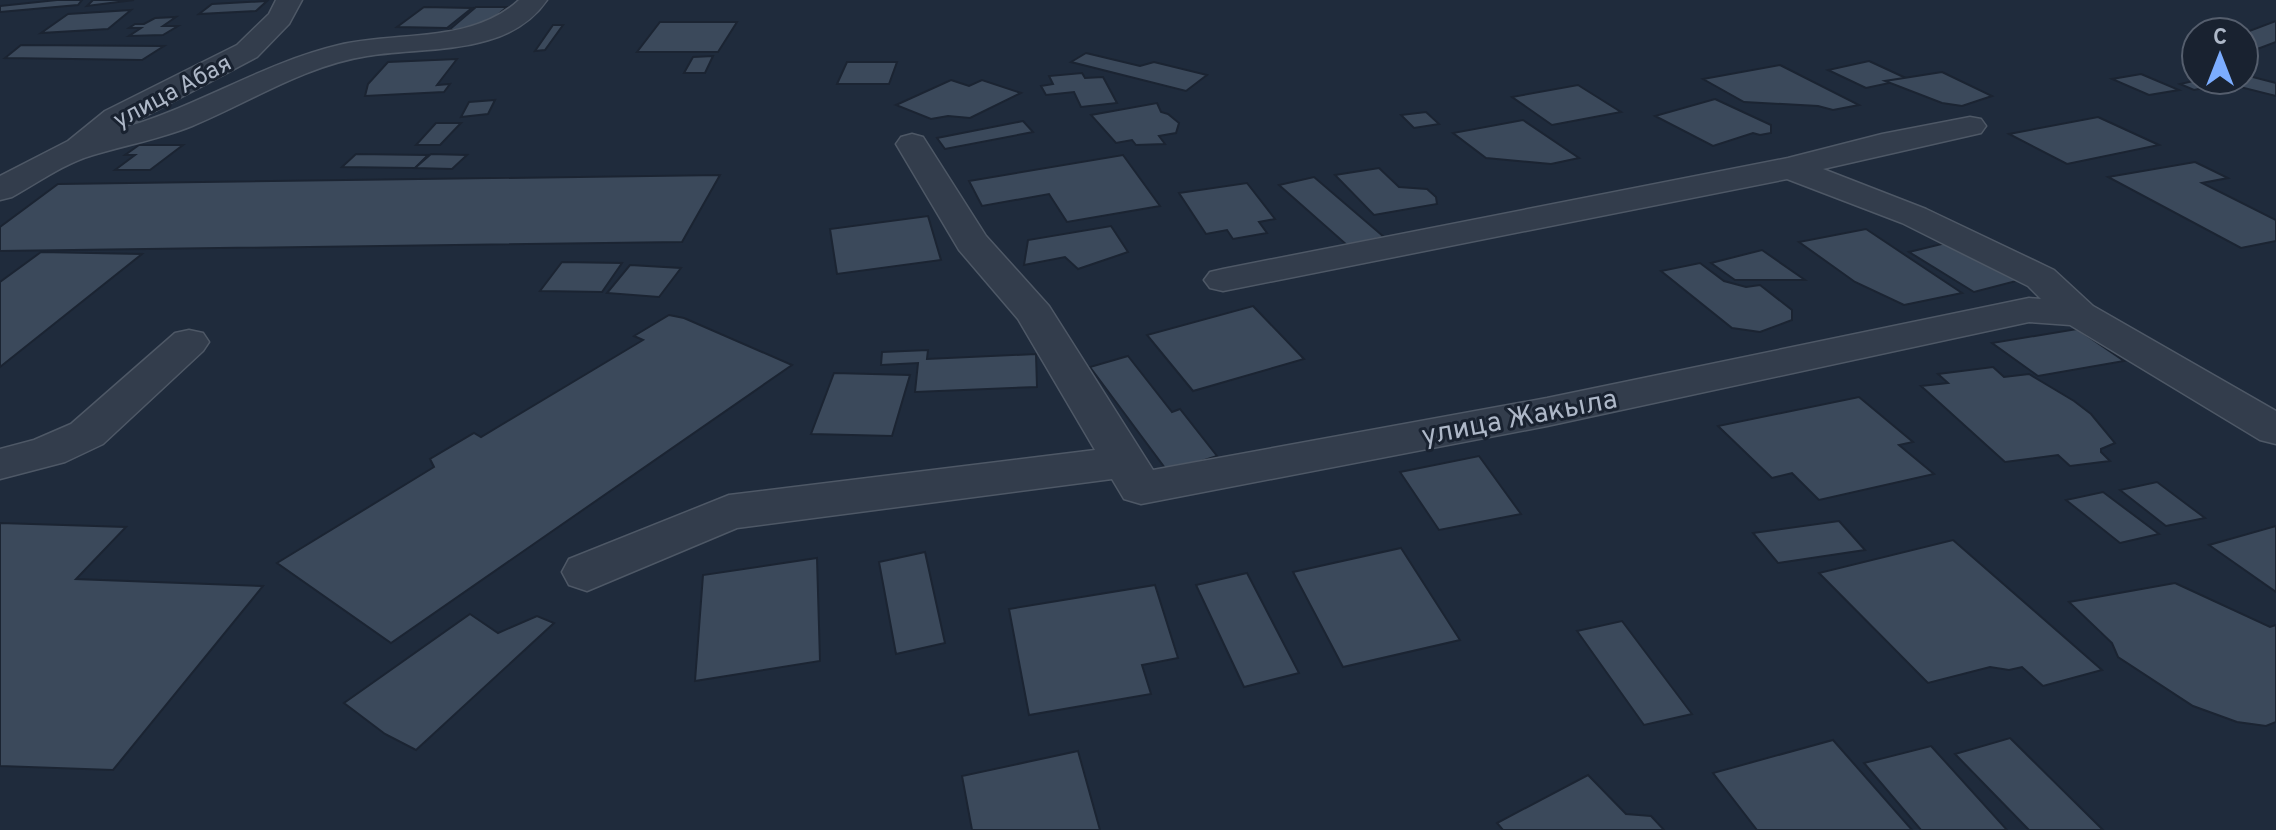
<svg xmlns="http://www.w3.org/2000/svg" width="2276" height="830" font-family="Overpass,sans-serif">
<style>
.building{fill:#3b495b;stroke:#1b2432;stroke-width:2}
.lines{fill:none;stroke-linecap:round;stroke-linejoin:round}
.minor-casing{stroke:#4e5866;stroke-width:3}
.minor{fill:#333d4c;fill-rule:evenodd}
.labels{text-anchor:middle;stroke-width:6;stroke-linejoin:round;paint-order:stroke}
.far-street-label{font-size:24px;fill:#aeb8c8;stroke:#192230}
.street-label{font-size:28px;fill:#aeb8c8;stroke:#192230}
</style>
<rect width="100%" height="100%" fill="#1f2b3c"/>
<g class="building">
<polygon points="57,0 82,0 78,5 0,12 0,6"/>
<polygon points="93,0 134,0 87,6"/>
<polygon points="267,1 256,11 199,14 212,4"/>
<polygon points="424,7 472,8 447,28 397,27"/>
<polygon points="476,7 507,7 480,30 449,30"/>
<polygon points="131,10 108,29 41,33 68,14"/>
<polygon points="176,17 163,26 178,26 163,35 129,36 141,28 129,28 135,24 144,24 155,18"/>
<polygon points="2276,21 2276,42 2244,54 2244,33"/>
<polygon points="660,22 737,22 718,52 637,52"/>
<polygon points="553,25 563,25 545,50 535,51"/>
<polygon points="21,45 164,46 142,60 5,58"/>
<polygon points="1086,53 1140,66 1154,62 1207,75 1186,91 1071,62"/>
<polygon points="713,56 705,73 684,73 693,57"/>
<polygon points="457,59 437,85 450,84 444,92 365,96 368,84 388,62"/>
<polygon points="1869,61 1908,79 1866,88 1828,70"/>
<polygon points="847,62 897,62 889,84 837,84"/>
<polygon points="1780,65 1859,105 1833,110 1818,106 1744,102 1703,79"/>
<polygon points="1942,72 1992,96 1962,106 1942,103 1885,81"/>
<polygon points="1082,73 1085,78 1103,77 1117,103 1081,107 1074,92 1046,95 1041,86 1053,84 1049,76"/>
<polygon points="2141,74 2179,90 2149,95 2112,79"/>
<polygon points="2249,76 2276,83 2276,96 2240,87"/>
<polygon points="951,80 969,86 982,80 1021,93 970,118 948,116 931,119 896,105"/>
<polygon points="2198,80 2234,80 2236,81 2194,90 2180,84"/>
<polygon points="1578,85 1621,112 1552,125 1512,97"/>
<polygon points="1715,99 1771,125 1771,133 1760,135 1753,133 1713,146 1655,116"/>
<polygon points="495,100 488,114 461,117 469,102"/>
<polygon points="1157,103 1161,112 1168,114 1179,123 1176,133 1159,136 1165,144 1136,145 1132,140 1116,143 1091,115"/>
<polygon points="1426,112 1439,124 1414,128 1401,115"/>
<polygon points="2098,117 2159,145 2067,164 2009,134"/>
<polygon points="1523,120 1579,158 1551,164 1486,158 1453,133"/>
<polygon points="1023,121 1033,132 945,149 937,138"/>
<polygon points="436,123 461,123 440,145 416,145"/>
<polygon points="139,145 183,145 150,170 115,170 135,155 125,155"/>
<polygon points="356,154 428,155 415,168 342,167"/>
<polygon points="431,154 467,155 452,169 415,168"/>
<polygon points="1123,155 1160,206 1067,222 1049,194 982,206 969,181"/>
<polygon points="2195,162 2228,178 2202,183 2276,220 2276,241 2241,248 2108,177"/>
<polygon points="1379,168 1399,187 1427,189 1436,197 1437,204 1374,215 1335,175"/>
<polygon points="720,175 682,242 0,251 0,227 58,184"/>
<polygon points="1314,177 1384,237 1348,246 1279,185"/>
<polygon points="1247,183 1275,219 1259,222 1267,233 1233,239 1227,230 1206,234 1179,193"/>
<polygon points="928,216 941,260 837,274 830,229"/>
<polygon points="1111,226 1128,252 1078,269 1065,257 1024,265 1028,240"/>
<polygon points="1866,229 1962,293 1904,305 1855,282 1799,242"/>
<polygon points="1958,240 2024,279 1974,292 1909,252"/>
<polygon points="1762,250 1805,280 1735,280 1711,263"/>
<polygon points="41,252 142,254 0,367 0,282"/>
<polygon points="562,262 622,263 602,292 540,291"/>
<polygon points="1700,263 1724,281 1746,287 1760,285 1792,310 1792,320 1760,332 1732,328 1661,271"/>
<polygon points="630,265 681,268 659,297 607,293"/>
<polygon points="1253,306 1304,359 1193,391 1147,335"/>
<polygon points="669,315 684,318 792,365 391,643 277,563 434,467 430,459 474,433 481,437 643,340 634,336"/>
<polygon points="2077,329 2124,361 2038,376 1992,343"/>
<polygon points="928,350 927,359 1036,354 1037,387 915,392 918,363 881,365 882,352"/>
<polygon points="1128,356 1172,412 1180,409 1217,456 1168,472 1090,367"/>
<polygon points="1993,367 2004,377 2029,374 2074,401 2091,414 2115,443 2101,449 2101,452 2110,461 2070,466 2058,455 2005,462 1921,386 1948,383 1938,374"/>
<polygon points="834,373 910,375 892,436 811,434"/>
<polygon points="1859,397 1913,442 1899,445 1934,474 1819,500 1792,473 1772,478 1718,426"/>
<polygon points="1479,456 1521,514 1439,530 1400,472"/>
<polygon points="2157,482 2205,518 2166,526 2120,490"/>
<polygon points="2103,492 2159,534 2120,543 2066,500"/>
<polygon points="1839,521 1865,550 1778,563 1753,533"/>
<polygon points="0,523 126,527 76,579 263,586 113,770 0,766"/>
<polygon points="2276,526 2276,592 2209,545"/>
<polygon points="1953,540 2102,670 2043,686 2022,667 2009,670 1990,667 1928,683 1819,573"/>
<polygon points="1401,548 1460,640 1343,667 1293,572"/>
<polygon points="925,552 945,643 896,654 879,562"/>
<polygon points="817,558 820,661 695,681 703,575"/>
<polygon points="1247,573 1299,673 1244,687 1196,585"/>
<polygon points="2175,583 2270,627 2276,625 2276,722 2266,726 2237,722 2193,706 2118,657 2112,643 2069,602"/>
<polygon points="1155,585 1178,658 1142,665 1151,694 1029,715 1009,609"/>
<polygon points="470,614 498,633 537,616 554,623 416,750 385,734 344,703"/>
<polygon points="1622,621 1692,714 1644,725 1577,631"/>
<polygon points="2010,738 2103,830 2029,830 1955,754"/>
<polygon points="1833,740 1912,830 1757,830 1713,773"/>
<polygon points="1931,746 2007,830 1921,830 1864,763"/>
<polygon points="1078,751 1100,830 972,830 962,776"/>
<polygon points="1588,775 1626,814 1651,816 1664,830 1503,830 1497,823"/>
</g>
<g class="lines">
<defs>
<g id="minor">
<path d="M276,0H302L289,24L257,57L123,128C197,107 263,63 339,45C398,31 472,44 519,0H547C508,57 427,46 367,56C304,66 250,102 192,126C160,139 126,145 93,155C65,163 37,183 12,197L0,200V176L68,141L105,111L237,45L269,14Z"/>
<polygon points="1970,117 1981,119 1986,126 1981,133 1823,169 1926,209 2054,270 2093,306 2276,411 2276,444 2260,440 2070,325 2029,322 1547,426 1141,504 1124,499 1112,479 737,528 587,591 569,585 562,572 569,559 729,495 1095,450 1018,319 959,250 896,144 901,137 912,134 923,137 986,236 1049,306 1153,470 1547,398 2029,298 2041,299 2028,286 1902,223 1787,179 1223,291 1210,288 1204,280 1210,272 1223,269 1788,158 1882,134"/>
<polygon points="189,330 203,333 209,342 203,351 103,444 65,462 0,479 0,449 34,440 71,424 175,333"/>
</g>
</defs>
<use href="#minor" class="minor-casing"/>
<use href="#minor" class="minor"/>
</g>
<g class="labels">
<g class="far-street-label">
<text transform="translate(172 91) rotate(-28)" y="8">улица Абая</text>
</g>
<g class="street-label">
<text transform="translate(1519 416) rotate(-11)" y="10">улица Жакыла</text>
</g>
</g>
<g transform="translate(2220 56)"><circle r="38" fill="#192230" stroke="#555e6d" stroke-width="2"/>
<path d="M0-6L14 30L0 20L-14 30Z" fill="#7cadff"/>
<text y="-12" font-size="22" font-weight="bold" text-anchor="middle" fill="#aeb8c8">С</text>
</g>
</svg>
